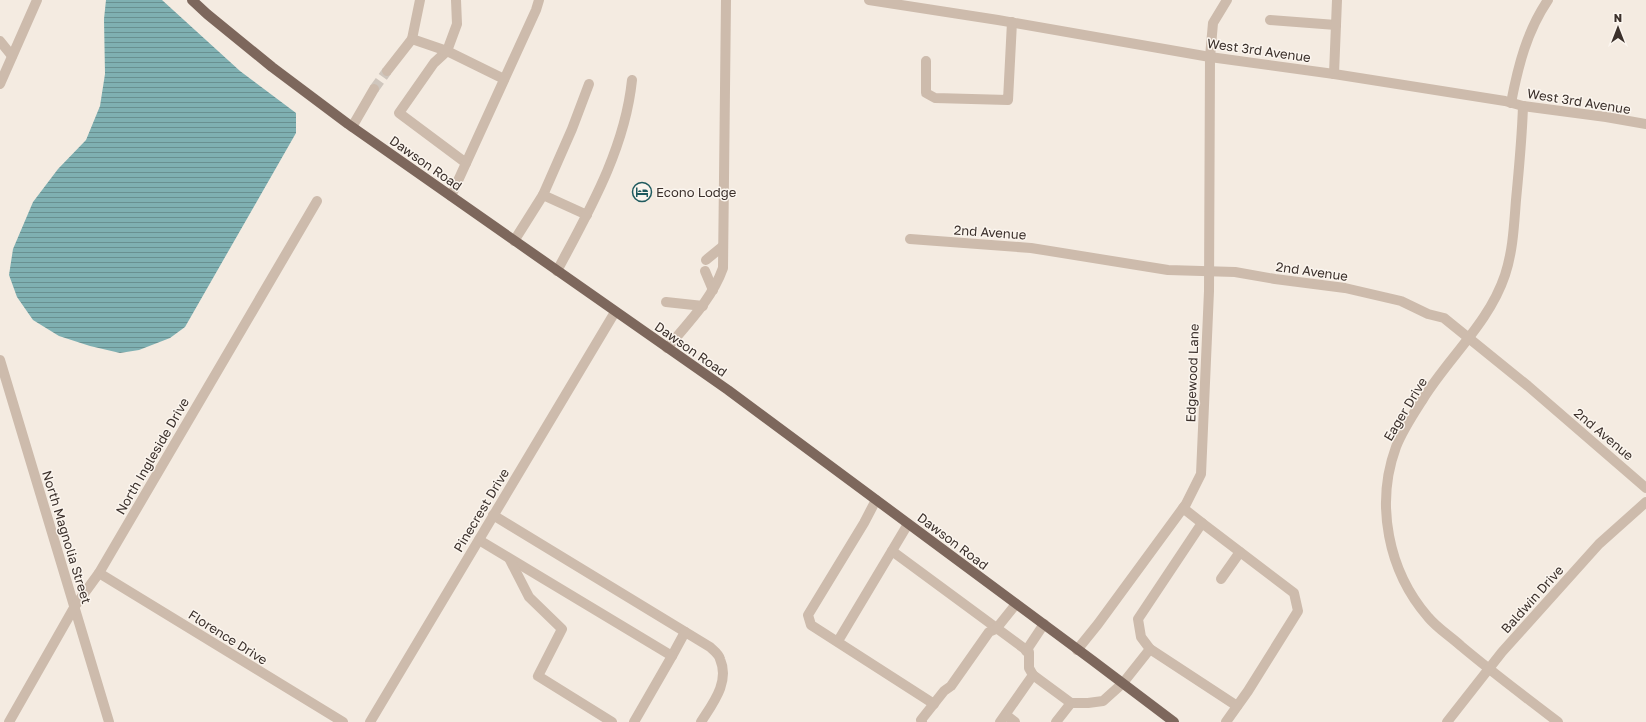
<svg xmlns="http://www.w3.org/2000/svg" width="1646" height="722" font-family="'Golos Text',sans-serif">
<style>
.water{fill:url(#water-rules)}
.lines{fill:none;stroke-linecap:round;stroke-linejoin:round}
.minor-tunnel{stroke:#cfc6bd;stroke-width:10;stroke-dasharray:10 5;stroke-linecap:butt}
.minor{stroke:#cdbbac;stroke-width:10}
.major{stroke:#7d675c;stroke-width:10}
.labels{text-anchor:middle;stroke-width:3;stroke-linejoin:round;paint-order:stroke}
.street-label{font-size:13px;fill:#3b302b;stroke:#fbf5ee}
.poi-label{font-size:13px;fill:#3b302b;stroke:#fbf5ee;text-anchor:start}
</style>
<defs>
<pattern id="water-rules" width="6" height="5" patternUnits="userSpaceOnUse"><rect width="6" height="5" fill="#7fb0b2"/><path d="M0 2.5h6" fill="none" stroke="#699091"/></pattern>
</defs>
<rect width="100%" height="100%" fill="#f4ebe1"/>
<polygon class="water" points="106,0 162,0 240,71 296,113 296,133 185,327 170,338 139,350 120,353 90,346 59,336 33,320 17,297 9,275 13,249 33,202 58,169 86,140 100,106 105,74 104,19"/>
<g class="lines">
<polyline class="minor-tunnel" points="374,89 387,71"/>
<g class="minor">
<polyline points="456,0 457,24 447,51 434,63 399,113 466,163"/>
<polyline points="869,0 998,20 1210,57 1334,74 1505,101 1523,106 1606,117 1646,124"/>
<polyline points="1270,20 1336,25"/>
<polyline points="412,39 420,0"/>
<polyline points="0,41 12,56"/>
<polyline points="926,61 926,93 935,98 1008,100 1012,22"/>
<polyline points="387,71 412,39 447,51 504,79"/>
<polyline points="1334,74 1337,0"/>
<polyline points="0,84 37,0"/>
<path d="M1511,103C1518,66 1527,31 1548,0"/>
<path d="M1523,106C1522,137 1519,169 1516,200C1514,225 1513,251 1505,275C1489,323 1449,357 1423,399C1414,413 1402,431 1396,447C1375,504 1388,571 1428,617C1437,628 1450,636 1461,646C1492,672 1525,697 1558,722"/>
<polyline points="352,127 374,89"/>
<polyline points="543,195 572,129 589,84"/>
<polyline points="451,196 536,10 539,0"/>
<polyline points="910,239 1031,248 1168,270 1235,272 1275,279 1345,288 1401,301 1428,314 1444,318 1528,386 1646,488"/>
<polyline points="514,241 543,195 587,215"/>
<polyline points="706,260 723,246"/>
<path d="M557,271C589,211 625,149 632,80"/>
<polyline points="705,271 713,290"/>
<polyline points="666,302 703,306"/>
<path d="M667,348C688,323 712,299 723,268L726,0"/>
<polyline points="0,360 109,722"/>
<polyline points="876,500 864,523 808,615 811,625 934,704"/>
<path d="M493,515L710,647C713,650 719,654 720,659C730,682 713,703 701,722"/>
<polyline points="1202,523 1294,593 1298,611 1248,691 1226,722"/>
<polyline points="479,540 672,656 685,632"/>
<polyline points="892,551 1029,652 1029,668 1033,675 1000,722"/>
<polyline points="510,560 529,597 562,629 538,676 612,722"/>
<polyline points="99,573 343,722"/>
<polyline points="1221,579 1240,552"/>
<polyline points="838,641 908,524"/>
<polyline points="1150,649 1237,706"/>
<polyline points="1077,650 1098,624 1186,504 1201,474 1209,291 1210,57 1213,23 1227,0"/>
<polyline points="1026,651 1044,624"/>
<polyline points="1033,675 1071,703 1088,703 1103,701 1123,683 1150,649 1141,637 1138,619 1202,523 1183,508"/>
<polyline points="1006,715 1015,722"/>
<polyline points="9,722 75,606 99,573 317,201"/>
<polyline points="370,722 615,312"/>
<polyline points="634,722 672,656"/>
<polyline points="922,722 921,720 944,691 951,686 989,632 996,629 1016,604"/>
<polyline points="1056,722 1071,703"/>
<polyline points="1447,722 1502,652 1599,544 1646,502"/>
</g>
<polyline class="major" points="192,0 207,14 272,67 348,124 728,390 1092,660 1174,722"/>
</g>
<defs>
<symbol id="hotel-ring" viewBox="-11 -11 22 22"><circle r="9.5" fill="#fbf5ee" stroke="#1f5a5e" stroke-width="1.5"/><path d="M-6-4.5h1.5V1H6V5H4.5V3h-9V5H-6ZM-4 0a1.8 1.8 0 1 1 3.6 0ZM.5 0V-2.5h3Q6-2.5 6 0Z" fill="#1f5a5e"/></symbol>
</defs>
<g fill-rule="evenodd">
<use href="#hotel-ring" x="631" y="181" width="22" height="22"/>
</g>
<g class="labels">
<g class="street-label">
<text transform="translate(1259 50) rotate(8)" y="5">West 3rd Avenue</text>
<text transform="translate(1579 101) rotate(9)" y="5">West 3rd Avenue</text>
<text transform="translate(426 163) rotate(35)" y="5">Dawson Road</text>
<text transform="translate(990 232) rotate(4)" y="5">2nd Avenue</text>
<text transform="translate(1312 271) rotate(8)" y="5">2nd Avenue</text>
<text transform="translate(691 349) rotate(35)" y="5">Dawson Road</text>
<text transform="translate(1192 373) rotate(-88)" y="5">Edgewood Lane</text>
<text transform="translate(1405 409) rotate(-59)" y="5">Eager Drive</text>
<text transform="translate(1604 434) rotate(40)" y="5">2nd Avenue</text>
<text transform="translate(152 456) rotate(-60)" y="5">North Ingleside Drive</text>
<text transform="translate(481 510) rotate(-59)" y="5">Pinecrest Drive</text>
<text transform="translate(67 537) rotate(73)" y="5">North Magnolia Street</text>
<text transform="translate(953 541) rotate(37)" y="5">Dawson Road</text>
<text transform="translate(1532 599) rotate(-48)" y="5">Baldwin Drive</text>
<text transform="translate(228 637) rotate(32)" y="5">Florence Drive</text>
</g>
<g class="poi-label">
<text x="656" y="197">Econo Lodge</text>
</g>
</g>
<g transform="translate(1618 28)" stroke="#fbf5ee" stroke-width="3" paint-order="stroke">
<path d="M0-3L7 15L0 10L-7 15Z" fill="#3b302b"/>
<text y="-6" font-size="11" font-weight="bold" text-anchor="middle" fill="#3b302b">N</text>
</g>
</svg>
